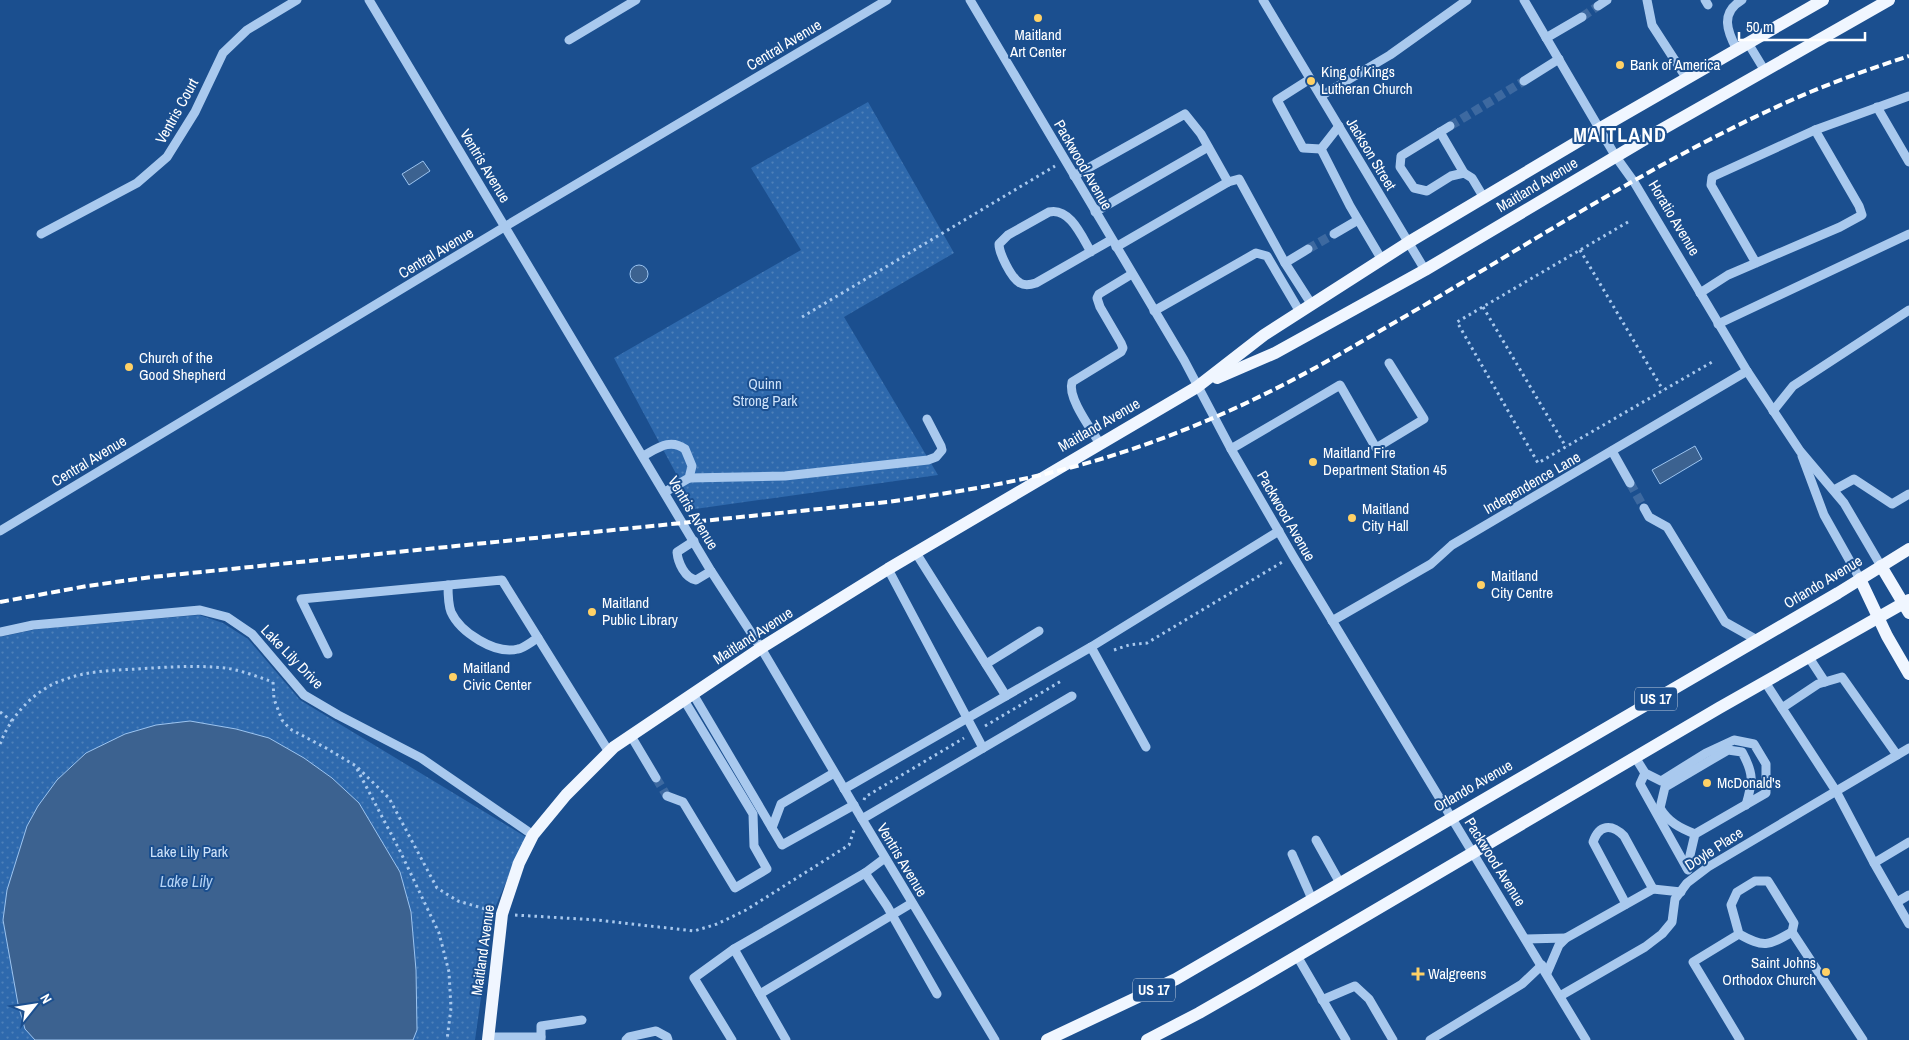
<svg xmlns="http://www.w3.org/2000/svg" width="1909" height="1040" font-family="'Archivo Narrow',sans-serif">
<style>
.grass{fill:url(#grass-dots)}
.water{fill:#3c6290;stroke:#9cc4f0}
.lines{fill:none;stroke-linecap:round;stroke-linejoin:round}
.minor-tunnel{stroke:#3d69a0;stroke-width:9;stroke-dasharray:9 4.5;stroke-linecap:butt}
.path{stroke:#a9c9ee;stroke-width:3;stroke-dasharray:2.5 4;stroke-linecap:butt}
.minor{stroke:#a9c9ee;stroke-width:9}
.major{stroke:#f0f6ff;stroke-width:12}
.rail{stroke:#fff;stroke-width:4;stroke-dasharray:9 4;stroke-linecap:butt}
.poi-dot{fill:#ffd166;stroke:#1b4f8f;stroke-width:2}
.labels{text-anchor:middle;stroke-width:4;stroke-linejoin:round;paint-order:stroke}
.shield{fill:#1b4f8f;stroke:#bbcadd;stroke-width:1}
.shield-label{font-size:14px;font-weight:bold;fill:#fff}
.poi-label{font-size:15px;fill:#fff;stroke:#1b4f8f;text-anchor:start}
.street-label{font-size:15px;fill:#fff;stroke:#1b4f8f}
.park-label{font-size:15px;fill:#cfe3fa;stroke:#1b4f8f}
.water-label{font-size:16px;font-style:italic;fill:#b5d3f5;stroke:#1b4f8f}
.district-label{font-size:20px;font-weight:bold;letter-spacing:1px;fill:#fff;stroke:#1b4f8f}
</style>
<defs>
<pattern id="grass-dots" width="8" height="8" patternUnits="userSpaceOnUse" patternTransform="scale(1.25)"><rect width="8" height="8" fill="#2e69ad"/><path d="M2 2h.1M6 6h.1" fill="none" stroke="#4d80b9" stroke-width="1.8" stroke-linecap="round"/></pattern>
</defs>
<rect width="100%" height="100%" fill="#1b4f8f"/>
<g class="grass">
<polygon points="868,102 954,253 844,317 938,475 695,509 614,358 801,250 751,168"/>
<polygon points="199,615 223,623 248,639 300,700 526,837 493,912 475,1040 0,1040 0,637 38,629"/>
</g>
<g class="water">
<polygon points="423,161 430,171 409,185 402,174"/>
<circle cx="639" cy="274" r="9"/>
<polygon points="1695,446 1702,459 1660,484 1652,470"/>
<polygon points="190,721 236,729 269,738 304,758 332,778 359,803 400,872 411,912 416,970 417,1030 413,1040 35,1040 25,1029 18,1004 3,920 7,890 27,826 38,806 57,780 86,753 125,734 156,725"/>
</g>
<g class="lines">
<g class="minor-tunnel">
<polyline points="1582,17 1598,6"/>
<polyline points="1450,126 1524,81"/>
<polyline points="1308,249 1334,234"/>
<polyline points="1630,483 1644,508"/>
<polyline points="656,778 667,796"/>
</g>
<g class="path">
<polyline points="1628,222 1457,322 1538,463 1712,362"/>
<polyline points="1580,250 1663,390"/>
<polyline points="1483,307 1566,447"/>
<polyline points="802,317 1055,166"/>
<polyline points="1114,650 1129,645 1147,643 1284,561"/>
<polyline points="273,682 274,699 282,720 290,729 326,748 356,766 389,798 437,888 458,901 489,910"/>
<polyline points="0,712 12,721"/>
<polyline points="985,726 1063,680"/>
<path d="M0,744C11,715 36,688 66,679C88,671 114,670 138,669C167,667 196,665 225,668C241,670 258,677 273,682"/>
<polyline points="357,769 400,851 439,933 449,972 451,1008 447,1040"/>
<polyline points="864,800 865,797 964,738"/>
<polyline points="515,915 597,920 694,931 717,924 746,910 849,845 854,830"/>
</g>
<g class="minor">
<polyline points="369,0 711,571 761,648 862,819 995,1040"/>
<polyline points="970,0 1184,360 1231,449 1293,556 1586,1040"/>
<polyline points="1263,0 1425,270"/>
<polyline points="1524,0 1616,157 1634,182 1747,371 1800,451 1844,503 1881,566"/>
<polyline points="1647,0 1652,25 1687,79"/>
<polyline points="1705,0 1708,5"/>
<polyline points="1598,6 1607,0"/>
<polyline points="1546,38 1582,17"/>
<polyline points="569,40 636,0"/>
<polyline points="1748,43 1765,71"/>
<path d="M1737,50C1727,31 1720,13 1742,0"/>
<polyline points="1310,79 1277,100 1303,148 1321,149 1339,126"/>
<polyline points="1524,81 1559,59"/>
<polyline points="1321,96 1390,55 1467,0"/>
<polyline points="1877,107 1909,162"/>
<polyline points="1450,126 1401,156 1400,167 1414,188 1427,191 1451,176 1464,173 1472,178 1484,198"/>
<polyline points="1815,130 1909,96"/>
<polyline points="1440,132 1464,173"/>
<polyline points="1321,149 1350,206 1382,260"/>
<polyline points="1074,176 1185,114 1201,134 1228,182"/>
<polyline points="1095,212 1208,147"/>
<polyline points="41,234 137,183 167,157 195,112 223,53 247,30 297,0"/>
<polyline points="1334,234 1358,220"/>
<polyline points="1116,247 1228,182 1239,179 1285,263"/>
<polyline points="1308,249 1285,263 1312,305"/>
<path d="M1091,252C1082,237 1070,207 1049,212L1008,235L999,244C999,253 1011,278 1020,283C1025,286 1030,285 1036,283L1111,240"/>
<polyline points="1700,293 1728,275 1840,227 1862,215 1859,206 1815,130 1712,177 1711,185 1756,263"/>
<polyline points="1154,311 1256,253 1267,256 1300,312"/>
<polyline points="1718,324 1909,234"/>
<polyline points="1773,411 1793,386 1909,310"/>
<path d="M1100,444C1092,430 1067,398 1072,382L1121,352L1123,348L1121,343L1100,307L1097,298L1099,294L1132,274"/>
<polyline points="1231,449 1340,385 1376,448 1424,419 1389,363"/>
<polyline points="1612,451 1630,483"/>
<path d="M643,456C658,448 670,438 685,449L692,466L689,478L665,492"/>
<polyline points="1802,456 1824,515 1860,579"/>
<polyline points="689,478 785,476 928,460 936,457 942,450 941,446 927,419"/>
<polyline points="1834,490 1854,479 1892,504 1909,494"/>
<polyline points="1644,508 1649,517 1667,527 1725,622 1757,640"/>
<polyline points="0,531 506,226 887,0"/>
<path d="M694,541L677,552C678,563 685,578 696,580L711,571"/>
<polyline points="916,553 1006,696"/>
<polyline points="888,569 983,748"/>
<path d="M448,585C448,594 448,604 451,612C460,632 495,655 518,649C524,648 532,641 538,638"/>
<polyline points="1332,621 1431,564 1452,545 1747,371"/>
<polyline points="0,632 33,625 200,610 227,617 252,634 304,695 338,715 421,758 533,835"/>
<polyline points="1091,647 1279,531"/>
<polyline points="328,654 301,599 502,580 609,752"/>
<polyline points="1808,656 1825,682"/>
<polyline points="986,664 1039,631"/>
<polyline points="1765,682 1836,791 1874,863"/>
<polyline points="693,694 782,845 854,805"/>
<polyline points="1782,708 1818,684 1842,677 1897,755"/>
<polyline points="631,736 656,778"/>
<polyline points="1635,757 1645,773 1661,781 1706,753 1734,740 1754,744 1766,764 1766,793 1695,834 1687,868"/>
<polyline points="1645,773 1640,784 1688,870"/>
<polyline points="844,789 1091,647 1146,747"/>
<polyline points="667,796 683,802 735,888 767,869 754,846 753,814 684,700"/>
<polyline points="862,819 1072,696"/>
<polyline points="772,828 781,804 834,773"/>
<path d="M1695,834C1680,828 1668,822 1660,808L1665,787L1728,750L1742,752C1754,774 1753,781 1746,805"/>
<polyline points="1316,840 1340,883"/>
<polyline points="1909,842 1874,863 1909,924"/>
<polyline points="1292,854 1312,899"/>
<polyline points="865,873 885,858"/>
<polyline points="1897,902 1909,895"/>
<path d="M1626,904L1593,842C1599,825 1611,823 1624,836L1653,889"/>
<polyline points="1792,932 1863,1040"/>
<path d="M1739,934L1731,905L1737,892L1755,881H1768L1794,923L1792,932C1768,946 1764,948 1739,934L1693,962L1740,1040"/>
<polyline points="1526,939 1566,938"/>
<polyline points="1297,956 1346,1040"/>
<polyline points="1547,973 1559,945 1566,938 1653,889 1681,892"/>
<polyline points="760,994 912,903"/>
<polyline points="1560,996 1645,947 1662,934 1672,922 1675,899 1687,883 1708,867 1909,748"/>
<polyline points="1322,1000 1355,986 1369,999 1393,1040"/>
<polyline points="488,1037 541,1037 541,1040"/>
<polyline points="541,1037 541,1026 582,1020"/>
<polyline points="626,1040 629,1037 656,1031 667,1037 668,1040"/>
<polyline points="732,1040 694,978 734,949"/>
<polyline points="786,1040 734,949 865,873 887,906 937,994"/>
<polyline points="1430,1040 1522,984 1542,965"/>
</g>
<g class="major">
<polyline points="1217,378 1275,353 1425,270 1652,135 1889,0"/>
<polyline points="1881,566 1909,613"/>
<polyline points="1860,579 1887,636 1909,674"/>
<polyline points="488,1040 502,914 519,863 533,835 566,795 614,747 761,648 888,569 1197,387 1264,335 1409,242 1599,129 1823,0"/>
<polyline points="1047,1040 1176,979 1838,593 1909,549"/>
<polyline points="1147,1040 1199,1013 1253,982 1719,708 1909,600"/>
</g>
<path class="rail" d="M0,602L87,586L152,577L888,502C942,494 996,486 1049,473C1125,455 1201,426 1271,391C1325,364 1376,333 1428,303C1541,236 1653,164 1772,109C1816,88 1863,71 1909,56"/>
</g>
<g class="poi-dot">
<circle cx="1038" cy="18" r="5"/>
<circle cx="1620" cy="65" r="5"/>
<circle cx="1311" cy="81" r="5"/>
<circle cx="129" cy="367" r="5"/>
<circle cx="1313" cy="462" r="5"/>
<circle cx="1352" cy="518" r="5"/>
<circle cx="1481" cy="585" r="5"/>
<circle cx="592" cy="612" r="5"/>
<circle cx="453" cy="677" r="5"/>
<circle cx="1707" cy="783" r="5"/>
<circle cx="1826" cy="972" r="5"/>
<path d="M1415.5 966.5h5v5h5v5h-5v5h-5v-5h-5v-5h5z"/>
</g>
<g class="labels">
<g class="shield">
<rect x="1635" y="687.5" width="42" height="23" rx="4"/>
<rect x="1133" y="978.5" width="42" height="23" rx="4"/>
</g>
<g class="shield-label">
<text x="1656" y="704">US 17</text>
<text x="1154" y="995">US 17</text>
</g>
<g class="poi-label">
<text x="1038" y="40" text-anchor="middle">Maitland<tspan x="1038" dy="17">Art Center</tspan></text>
<text x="1630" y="70">Bank of America</text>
<text x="1321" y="77">King of Kings<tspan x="1321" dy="17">Lutheran Church</tspan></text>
<text x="139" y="363">Church of the<tspan x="139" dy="17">Good Shepherd</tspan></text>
<text x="1323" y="458">Maitland Fire<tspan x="1323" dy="17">Department Station 45</tspan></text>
<text x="1362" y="514">Maitland<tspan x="1362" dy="17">City Hall</tspan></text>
<text x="1491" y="581">Maitland<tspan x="1491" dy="17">City Centre</tspan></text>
<text x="602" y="608">Maitland<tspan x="602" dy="17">Public Library</tspan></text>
<text x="463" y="673">Maitland<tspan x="463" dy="17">Civic Center</tspan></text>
<text x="1717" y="788">McDonald's</text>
<text x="1816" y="968" text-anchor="end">Saint Johns<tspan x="1816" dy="17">Orthodox Church</tspan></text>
<text x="1428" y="979">Walgreens</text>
</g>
<g class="street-label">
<text transform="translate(784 45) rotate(-31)" y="5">Central Avenue</text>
<text transform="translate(177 111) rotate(-61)" y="5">Ventris Court</text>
<text transform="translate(1371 154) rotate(59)" y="5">Jackson Street</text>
<text transform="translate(1083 165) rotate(60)" y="5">Packwood Avenue</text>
<text transform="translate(485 166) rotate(59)" y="5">Ventris Avenue</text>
<text transform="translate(1537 185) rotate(-31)" y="5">Maitland Avenue</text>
<text transform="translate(1674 218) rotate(59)" y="5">Horatio Avenue</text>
<text transform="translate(436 253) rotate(-31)" y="5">Central Avenue</text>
<text transform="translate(1099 425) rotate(-30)" y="5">Maitland Avenue</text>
<text transform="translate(89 461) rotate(-31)" y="5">Central Avenue</text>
<text transform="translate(1532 483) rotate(-30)" y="5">Independence Lane</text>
<text transform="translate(693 513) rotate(59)" y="5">Ventris Avenue</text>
<text transform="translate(1286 516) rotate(60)" y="5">Packwood Avenue</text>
<text transform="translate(1823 582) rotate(-31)" y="5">Orlando Avenue</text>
<text transform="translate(753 636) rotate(-33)" y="5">Maitland Avenue</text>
<text transform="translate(292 657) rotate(46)" y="5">Lake Lily Drive</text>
<text transform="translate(1473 786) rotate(-30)" y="5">Orlando Avenue</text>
<text transform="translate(1714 849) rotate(-33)" y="5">Doyle Place</text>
<text transform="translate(902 860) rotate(59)" y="5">Ventris Avenue</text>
<text transform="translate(1495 862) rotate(58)" y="5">Packwood Avenue</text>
<text transform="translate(483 950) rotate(-82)" y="5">Maitland Avenue</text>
</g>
<g class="park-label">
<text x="765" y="389">Quinn<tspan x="765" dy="17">Strong Park</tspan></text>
<text x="189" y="857">Lake Lily Park</text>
</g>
<g class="water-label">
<text x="186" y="887">Lake Lily</text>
</g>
<g class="district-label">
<text x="1620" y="142">MAITLAND</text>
</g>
</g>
<g transform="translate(35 1005) rotate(60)" stroke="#1b4f8f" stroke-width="4" paint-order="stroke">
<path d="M0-4L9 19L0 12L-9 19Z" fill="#ffffff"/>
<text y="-8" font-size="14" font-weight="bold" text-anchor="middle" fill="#ffffff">N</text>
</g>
<path d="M1739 32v8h126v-8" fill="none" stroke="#ffffff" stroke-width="2.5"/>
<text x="1746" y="32" font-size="15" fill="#ffffff" stroke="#1b4f8f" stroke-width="4" paint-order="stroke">50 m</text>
</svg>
